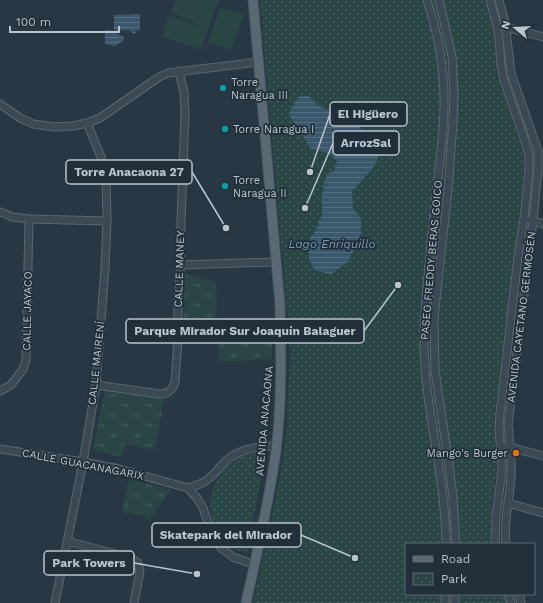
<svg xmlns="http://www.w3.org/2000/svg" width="543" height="603" font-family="'Work Sans',sans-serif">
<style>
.grass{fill:url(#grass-tufts)}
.park{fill:url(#park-dots)}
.pitch{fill:#294544}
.water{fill:url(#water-rules)}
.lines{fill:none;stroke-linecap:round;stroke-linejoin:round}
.minor-casing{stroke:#5a6771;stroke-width:9}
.major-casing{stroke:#45535d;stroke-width:11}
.minor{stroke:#3b4954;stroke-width:7}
.major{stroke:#596974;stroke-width:9}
.culture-dot{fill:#0f9aa8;stroke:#202f39;stroke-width:1.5}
.food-dot{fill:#e8710a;stroke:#202f39;stroke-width:1.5}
.labels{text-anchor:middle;stroke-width:3.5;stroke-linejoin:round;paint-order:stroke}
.poi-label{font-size:11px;fill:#b9c4cd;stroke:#202f39;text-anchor:start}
.street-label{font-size:11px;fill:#b9c4cd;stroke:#202f39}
.water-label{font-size:12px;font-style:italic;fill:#789ab1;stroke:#202f39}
.leader{fill:none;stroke:#b9c4cd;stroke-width:1.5}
.callout-dot{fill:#b9c4cd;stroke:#202f39;stroke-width:1.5}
.callout{fill:#202f39;stroke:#b9c4cd;stroke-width:1.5}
.callout-label{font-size:12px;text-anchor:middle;font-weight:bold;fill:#b9c4cd}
</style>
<defs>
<pattern id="grass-tufts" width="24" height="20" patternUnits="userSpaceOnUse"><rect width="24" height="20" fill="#294544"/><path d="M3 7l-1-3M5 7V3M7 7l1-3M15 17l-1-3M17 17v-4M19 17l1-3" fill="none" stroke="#465e5e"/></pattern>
<pattern id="park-dots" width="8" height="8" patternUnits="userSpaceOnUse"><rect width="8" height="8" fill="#294544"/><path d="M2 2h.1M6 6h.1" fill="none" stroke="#465e5e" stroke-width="1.8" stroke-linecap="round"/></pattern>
<pattern id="water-rules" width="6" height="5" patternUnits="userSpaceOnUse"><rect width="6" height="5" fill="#3a576b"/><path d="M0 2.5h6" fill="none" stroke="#546e7f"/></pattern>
</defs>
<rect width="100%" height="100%" fill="#273844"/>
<g class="grass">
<polygon points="185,274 216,282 217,322 184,319"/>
<polygon points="272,329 272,359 219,362 218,330"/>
<polygon points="105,389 164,399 155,450 125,444 122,457 93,450"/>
<polygon points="129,479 171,490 149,521 143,515 122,512"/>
</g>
<g class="park">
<polygon points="260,0 485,0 486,3 493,28 496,70 499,82 518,136 524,160 524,172 519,218 515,249 504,336 495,412 494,432 497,465 491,516 490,544 406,544 406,594 503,594 506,603 253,603 278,486 283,457 287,422 290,353 288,322"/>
<path d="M266,452L247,554C240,551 231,549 225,544C219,539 215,530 213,523C204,498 216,469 240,458C248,453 257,453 266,452Z"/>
</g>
<g class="pitch">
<polygon points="176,0 219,0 201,50 161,36 169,15 200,26 171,12"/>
<polygon points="220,7 244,15 231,50 208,42"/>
</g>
<g class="water">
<polygon points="140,14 140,30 137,31 134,34 128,30 114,31 114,15"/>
<polygon points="105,30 110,30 124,37 123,41 115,46 105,44"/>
<polygon points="300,96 309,96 318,105 360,127 371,142 379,156 372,169 352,192 353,208 361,219 361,233 356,246 348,262 331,274 314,270 309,259 309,240 316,229 322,215 322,198 324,183 327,174 334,171 337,161 328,153 311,149 289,115 292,106"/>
</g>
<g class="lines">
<defs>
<g id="minor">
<path d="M427,0C435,25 441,50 443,77C446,110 442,144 438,176C433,229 426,281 424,333C423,381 433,427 440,474C443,495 445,516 446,537V544"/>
<polyline points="439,0 452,56 454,95 453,123 448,189 434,318 435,371 450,472 453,498 456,544"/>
<polyline points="490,0 497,26 499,39 501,66 504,81 523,135 529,156 529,172 524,218 518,257 500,413 499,430 502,465 501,478 496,516 495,544"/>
<path d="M499,0L505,22L511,73L538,151V168L533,221L530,245L508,426C510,443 512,459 511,476C510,499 503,521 506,544"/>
<polyline points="506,27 543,37"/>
<polyline points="0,104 20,118 33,124 54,127 73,126 87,123 100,118 159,77 168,73 258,62"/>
<polyline points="0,212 13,217 29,219 107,221"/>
<polyline points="530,220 543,224"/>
<polyline points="180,265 275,262"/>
<polyline points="96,385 160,394 167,393 172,389 175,382 176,367 178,340 178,301 180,272 181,222 185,113 184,93 179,71"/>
<polyline points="0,391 11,385 23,369 26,360 29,219"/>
<polyline points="506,446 543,456"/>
<path d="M0,449L83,462L119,469L188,488C195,486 203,484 208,479C216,473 222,463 231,457C244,448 260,446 276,446"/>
<polyline points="188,488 197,498 203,508 212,535 221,548 233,557 255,565"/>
<polyline points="508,503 543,513"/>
<polyline points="67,541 130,558 137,562 140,571 134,603"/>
<polyline points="508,594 511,603"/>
<polyline points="519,594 521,603"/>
<polyline points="55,603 83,462 96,385 105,268 107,221 106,177 101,157 87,123"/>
<polyline points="445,603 445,594"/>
<polyline points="455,603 455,594"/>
</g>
<path id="major" d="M246,603C257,553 269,502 276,451C282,403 281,354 280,305L253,0"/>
</defs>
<use href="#minor" class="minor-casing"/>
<use href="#major" class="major-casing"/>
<use href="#minor" class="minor"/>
<use href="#major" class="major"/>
</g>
<g class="culture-dot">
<circle cx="223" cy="88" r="4"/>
<circle cx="225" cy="129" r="4"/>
<circle cx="225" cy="186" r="4"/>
</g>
<circle class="food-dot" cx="516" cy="453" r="4"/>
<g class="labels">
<g class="poi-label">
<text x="231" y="86">Torre<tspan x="231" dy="13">Naragua III</tspan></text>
<text x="233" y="133">Torre Naragua I</text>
<text x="233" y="184">Torre<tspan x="233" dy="13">Naragua II</tspan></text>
<text x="508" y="457" text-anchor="end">Mango's Burger</text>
</g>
<g class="street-label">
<text transform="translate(431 260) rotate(-85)" y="4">PASEO FREDDY BERAS GOICO</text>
<text transform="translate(179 269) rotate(-88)" y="4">CALLE MANEY</text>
<text transform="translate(27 311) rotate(-89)" y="4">CALLE JAYACO</text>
<text transform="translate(521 317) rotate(-83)" y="4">AVENIDA CAYETANO GERMOSÉN</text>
<text transform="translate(96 363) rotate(-84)" y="4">CALLE MAIRENÍ</text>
<text transform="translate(264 421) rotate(-85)" y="4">AVENIDA ANACAONA</text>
<text transform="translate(83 464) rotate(11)" y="4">CALLE GUACANAGARIX</text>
</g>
<g class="water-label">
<text x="332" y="248">Lago Enriquillo</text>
</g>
</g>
<path class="leader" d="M310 172L330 114M305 208L333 143M226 228L192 172M398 285L364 331M355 558L301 535M197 574L134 563"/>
<g class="callout-dot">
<circle cx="310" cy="172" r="4"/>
<circle cx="305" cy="208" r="4"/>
<circle cx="226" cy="228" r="4"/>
<circle cx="398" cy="285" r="4"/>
<circle cx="355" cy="558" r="4"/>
<circle cx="197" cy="574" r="4"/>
</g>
<g class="callout">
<rect x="330" y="102" width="77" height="24" rx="4"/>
<rect x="333" y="131" width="66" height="24" rx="4"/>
<rect x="66" y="160" width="126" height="24" rx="4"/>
<rect x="126" y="319" width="238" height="24" rx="4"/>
<rect x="152" y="523" width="149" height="24" rx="4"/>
<rect x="44" y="551" width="90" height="24" rx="4"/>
</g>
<g class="callout-label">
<text x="368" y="118">El Higüero</text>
<text x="366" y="147">ArrozSal</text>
<text x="129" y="176">Torre Anacaona 27</text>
<text x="245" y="335">Parque Mirador Sur Joaquín Balaguer</text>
<text x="226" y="539">Skatepark del Mirador</text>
<text x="89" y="567">Park Towers</text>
</g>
<rect x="405" y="543" width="130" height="52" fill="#202f39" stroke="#5d6b74"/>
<rect x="413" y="556" width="20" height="6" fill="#596974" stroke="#5d6b74"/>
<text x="441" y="563" font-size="12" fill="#b9c4cd">Road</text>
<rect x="413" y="573" width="20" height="12" fill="url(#park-dots)" stroke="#5d6b74"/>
<text x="441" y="583" font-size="12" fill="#b9c4cd">Park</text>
<g transform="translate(515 28) rotate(288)" stroke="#202f39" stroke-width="3" paint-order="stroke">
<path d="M0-3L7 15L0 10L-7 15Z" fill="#b9c4cd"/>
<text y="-6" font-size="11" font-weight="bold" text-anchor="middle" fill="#b9c4cd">N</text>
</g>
<path d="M10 26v6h109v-6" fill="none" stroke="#b9c4cd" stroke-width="2"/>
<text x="16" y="26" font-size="12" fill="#b9c4cd" stroke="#202f39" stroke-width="3" paint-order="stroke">100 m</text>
</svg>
